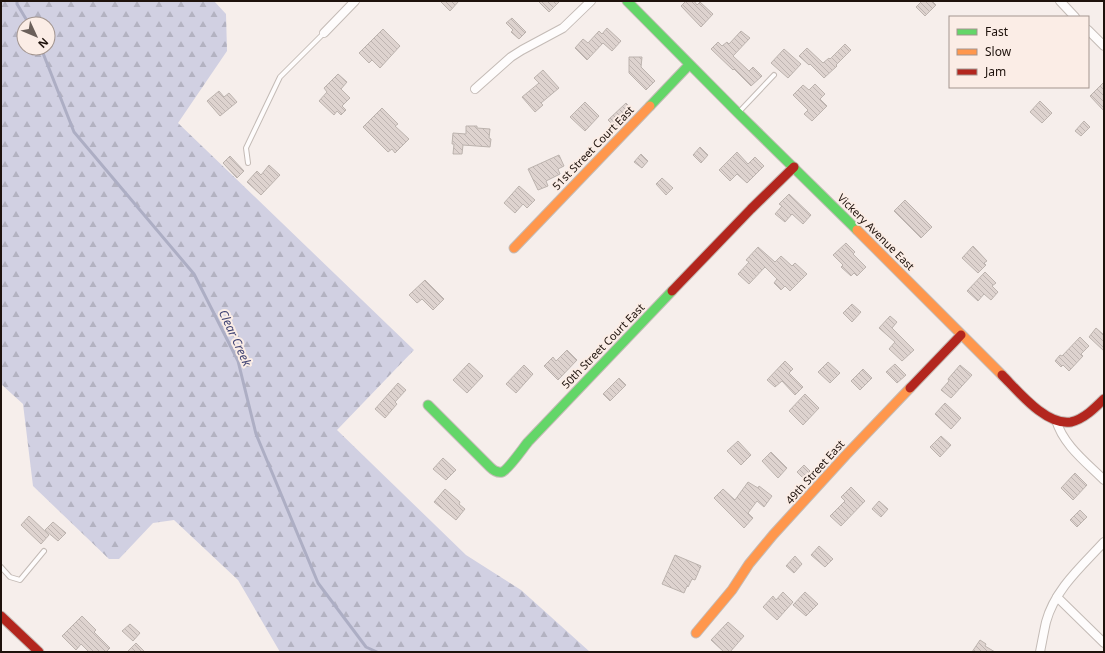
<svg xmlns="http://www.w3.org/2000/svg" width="1105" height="653" font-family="'Noto Sans',sans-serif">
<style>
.forest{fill:url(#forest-firs);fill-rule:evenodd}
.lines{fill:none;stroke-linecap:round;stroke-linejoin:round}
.stream{stroke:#adaec4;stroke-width:3}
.building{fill:url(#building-back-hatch);stroke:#bcb3ae}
.lane-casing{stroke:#c4bbb6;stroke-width:6}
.street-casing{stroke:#c4bbb6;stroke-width:10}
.fast-casing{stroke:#c4bbb6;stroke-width:11}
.slow-casing{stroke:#c4bbb6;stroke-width:11}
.jam-casing{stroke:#c4bbb6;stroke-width:11}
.lane{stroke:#fefcfc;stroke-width:4}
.street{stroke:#fefcfc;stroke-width:8}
.fast{stroke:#63d668;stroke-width:9}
.slow{stroke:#ff974d;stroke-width:9}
.jam{stroke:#b3261e;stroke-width:9}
.labels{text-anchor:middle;stroke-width:4;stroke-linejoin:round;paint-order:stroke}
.street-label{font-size:11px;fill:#1e120c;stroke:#fbede6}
.water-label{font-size:12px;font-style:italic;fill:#414474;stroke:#fbede6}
</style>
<defs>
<pattern id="forest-firs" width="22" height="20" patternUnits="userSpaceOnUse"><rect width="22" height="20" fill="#d1d0e2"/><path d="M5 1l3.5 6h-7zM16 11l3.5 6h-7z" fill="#b3b2c1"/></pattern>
<pattern id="building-back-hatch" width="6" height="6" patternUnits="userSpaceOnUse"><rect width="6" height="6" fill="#ded3cf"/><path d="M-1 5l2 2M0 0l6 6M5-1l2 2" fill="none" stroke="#beb4b1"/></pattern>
</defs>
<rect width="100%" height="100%" fill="#f6eeeb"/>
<path class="forest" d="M1,1H214L226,14L227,51L178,123L414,350L337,430L466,555L521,590L590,652H280L238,580L174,520L153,523L119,559H109L33,486L23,404L1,384ZM24,24H48V48H24Z"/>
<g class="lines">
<g class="stream">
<polyline points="17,1 17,4 29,24"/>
<polyline points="41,48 74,132 194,274 238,361 256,434 318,583 366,647 377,652"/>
</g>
</g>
<g class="building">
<polygon points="440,1 459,1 450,11"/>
<polygon points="538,1 560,1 549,12"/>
<polygon points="686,1 694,1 697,5 700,2 713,14 701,27 681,6"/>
<polygon points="922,1 932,1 936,5 925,16 916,7"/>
<polygon points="512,18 526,32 519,39 511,32 513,30 506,23"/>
<polygon points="607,28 621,41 612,51 603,43 587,60 575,48 583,39 588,43 599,31 602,34"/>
<polygon points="383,29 400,46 380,68 372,60 369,63 359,53"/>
<polygon points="741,31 750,38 733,56 749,71 753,67 762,76 751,86 734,69 733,70 711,49 718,42 722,46 727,42 729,44"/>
<polygon points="845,44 851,50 836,65 837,66 824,78 810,64 809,65 799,56 807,48 823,63 829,58 830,59"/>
<polygon points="784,49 801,64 788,78 771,63"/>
<polygon points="629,57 642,57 641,67 655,81 646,90 629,73"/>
<polygon points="543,70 559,88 541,103 543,105 535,112 522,97 539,83 534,78"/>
<polygon points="338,74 347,82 341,89 350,98 342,106 346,110 341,115 337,111 334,115 319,101 327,92 324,88"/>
<polygon points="1104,82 1104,111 1090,96"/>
<polygon points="815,84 825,94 820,99 827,106 812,121 804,114 808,110 793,95 803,85 809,90"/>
<polygon points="219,91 224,97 229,93 237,102 220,116 207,101"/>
<polygon points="1040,101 1052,113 1042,123 1030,112"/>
<polygon points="585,102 599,116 585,131 570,117"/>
<polygon points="626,103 634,112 617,129 608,120"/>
<polygon points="382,108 398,124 395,126 409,139 395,153 392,149 388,152 363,127"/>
<polygon points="1084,121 1090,127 1081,136 1075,131"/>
<polygon points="466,126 477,126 477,128 490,129 489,138 491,139 490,147 463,145 462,154 453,154 454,144 452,144 453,133 466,134"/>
<polygon points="700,147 708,155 701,163 693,155"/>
<polygon points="737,152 748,164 755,157 764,166 747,183 737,174 730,181 719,170"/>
<polygon points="641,154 648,161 642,168 634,162"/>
<polygon points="559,155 564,166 558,169 560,174 546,181 548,186 538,190 528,169"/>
<polygon points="230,156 244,171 237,178 223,163"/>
<polygon points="269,165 280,175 261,195 247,182 257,171 261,175"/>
<polygon points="662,178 673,188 666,195 656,184"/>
<polygon points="519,186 535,200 527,208 523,204 515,213 504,203"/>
<polygon points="789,194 811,215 803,224 792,214 785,222 775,214 782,206 779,204"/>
<polygon points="905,200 932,227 921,238 894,211"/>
<polygon points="846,243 855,252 853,254 866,267 857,276 854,273 851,276 841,267 843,265 833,255"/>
<polygon points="973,246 987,261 984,263 986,265 978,273 962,258"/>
<polygon points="758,247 775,262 781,256 792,266 795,263 807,274 790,291 785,286 781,290 774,283 777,279 765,267 749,284 738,274 749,262 746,260"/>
<polygon points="985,272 996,283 992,286 998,292 991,300 984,294 978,301 967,291"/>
<polygon points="425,280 444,299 433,310 422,299 417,303 409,295"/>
<polygon points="852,304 861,312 852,322 843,313"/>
<polygon points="890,316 897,322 892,328 914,350 902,361 889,349 895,342 879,328"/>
<polygon points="1096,328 1104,335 1104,351 1089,337"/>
<polygon points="1080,337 1089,346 1081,354 1083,356 1069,371 1063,365 1061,367 1055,361 1060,355 1062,356"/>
<polygon points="567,350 577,360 558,380 544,366 553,357 556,361"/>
<polygon points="785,361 793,369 789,373 803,387 795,395 782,381 775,387 767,380"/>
<polygon points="828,362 840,373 830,383 818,372"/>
<polygon points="469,363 483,376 467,393 453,380"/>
<polygon points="895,364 906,375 897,383 886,372"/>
<polygon points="524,365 533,374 516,393 506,384"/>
<polygon points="960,365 972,375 951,398 941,390 949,381 948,379"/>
<polygon points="863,369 872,378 860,390 851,381"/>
<polygon points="619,378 626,385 610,401 603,394"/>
<polygon points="398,383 406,390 395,402 397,404 385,418 375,409"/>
<polygon points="805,394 819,408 803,425 789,411"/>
<polygon points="945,403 961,418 951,429 935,414"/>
<polygon points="941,436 951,445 940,457 930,447"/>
<polygon points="738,441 751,455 741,465 727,451"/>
<polygon points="771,452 787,468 778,478 762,461"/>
<polygon points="443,458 456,470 446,480 433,469"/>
<polygon points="804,465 810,471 803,478 797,472"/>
<polygon points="1075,473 1087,485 1073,500 1061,488"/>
<polygon points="748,482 758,488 759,486 772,496 764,507 757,501 748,513 753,518 744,528 714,498 723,489 735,500"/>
<polygon points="851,487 865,501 841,526 830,516 845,501 841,497"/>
<polygon points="445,489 460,502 459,504 465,509 456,520 434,502"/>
<polygon points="879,501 888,509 881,517 872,509"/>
<polygon points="1080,510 1087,517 1077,527 1070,520"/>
<polygon points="29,516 49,535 41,544 21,525"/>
<polygon points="53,522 66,533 58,541 45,530"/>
<polygon points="819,546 833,559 825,567 811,555"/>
<polygon points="675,555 701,566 695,580 692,579 688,587 687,586 684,593 662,584"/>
<polygon points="795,556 802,564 794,573 786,566"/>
<polygon points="783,592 793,602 777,620 763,607 773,596 776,600"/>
<polygon points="805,592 818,604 806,616 793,605"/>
<polygon points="82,616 96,630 94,632 110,648 106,652 89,652 81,644 76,650 62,636"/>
<polygon points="728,622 744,636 730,652 724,652 711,640"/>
<polygon points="130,624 140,633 133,641 122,631"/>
<polygon points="980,640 986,644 985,646 995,652 972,652"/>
<polygon points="136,643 145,652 127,652"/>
</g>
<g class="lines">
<defs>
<g id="lane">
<polyline points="739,112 774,75"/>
<polyline points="248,163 246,148 280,77 324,33"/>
<polyline points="1,567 10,577 20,580 44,551"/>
</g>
<g id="street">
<polyline points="1060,1 1075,17"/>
<polyline points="1088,30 1104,46"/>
<polyline points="324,33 355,1"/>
<polyline points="475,89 511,57 522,50 563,28 591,1"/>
<path d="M1056,420C1063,445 1087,463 1104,480"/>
<polyline points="1057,597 1104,643"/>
<path d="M1040,652C1042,642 1044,631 1046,622C1055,589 1082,566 1104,542"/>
</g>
<g id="fast">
<polyline points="627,1 738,113 857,230"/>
<polyline points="650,106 689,65"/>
<path d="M428,405L490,467C493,470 497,473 502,472C508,470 523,448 528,442L672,291"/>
</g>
<g id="slow">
<polyline points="857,230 1002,375"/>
<polyline points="514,248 650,106"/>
<polyline points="696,633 732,590 749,564 773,535 846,455 910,388"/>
</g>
<g id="jam">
<polyline points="672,291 751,209 794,167"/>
<path d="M1002,375C1018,391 1046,426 1071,422C1084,419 1095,408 1104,399"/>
<polyline points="910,388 961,335"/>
<polyline points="1,616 39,652"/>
</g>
</defs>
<use href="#lane" class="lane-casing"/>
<use href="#street" class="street-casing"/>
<use href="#fast" class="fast-casing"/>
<use href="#slow" class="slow-casing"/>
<use href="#jam" class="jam-casing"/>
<use href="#lane" class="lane"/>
<use href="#street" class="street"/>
<use href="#fast" class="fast"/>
<use href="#slow" class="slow"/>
<use href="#jam" class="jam"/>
</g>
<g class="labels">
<g class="street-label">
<text transform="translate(593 148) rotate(-46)" y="4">51st Street Court East</text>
<text transform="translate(876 232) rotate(45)" y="4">Vickery Avenue East</text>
<text transform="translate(603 346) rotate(-46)" y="4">50th Street Court East</text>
<text transform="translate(815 472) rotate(-48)" y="4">49th Street East</text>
</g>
<g class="water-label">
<text transform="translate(235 338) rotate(65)" y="4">Clear Creek</text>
</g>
</g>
<rect width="1105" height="653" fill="none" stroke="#1e120c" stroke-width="4"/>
<rect x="949" y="16" width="140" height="72" fill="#fbede6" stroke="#a3958f"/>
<rect x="957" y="29" width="20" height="6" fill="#63d668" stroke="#a3958f"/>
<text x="985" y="36" font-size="12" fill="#1e120c">Fast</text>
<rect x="957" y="49" width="20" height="6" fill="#ff974d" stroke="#a3958f"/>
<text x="985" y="56" font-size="12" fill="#1e120c">Slow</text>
<rect x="957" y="69" width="20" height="6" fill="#b3261e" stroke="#a3958f"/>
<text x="985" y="76" font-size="12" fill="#1e120c">Jam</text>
<g transform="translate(36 36) rotate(134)"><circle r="19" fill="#fbede6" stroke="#a3958f"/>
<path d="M0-3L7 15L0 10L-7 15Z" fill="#6a5f5a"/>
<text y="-6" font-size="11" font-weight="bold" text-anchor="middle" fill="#1e120c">N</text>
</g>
</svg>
